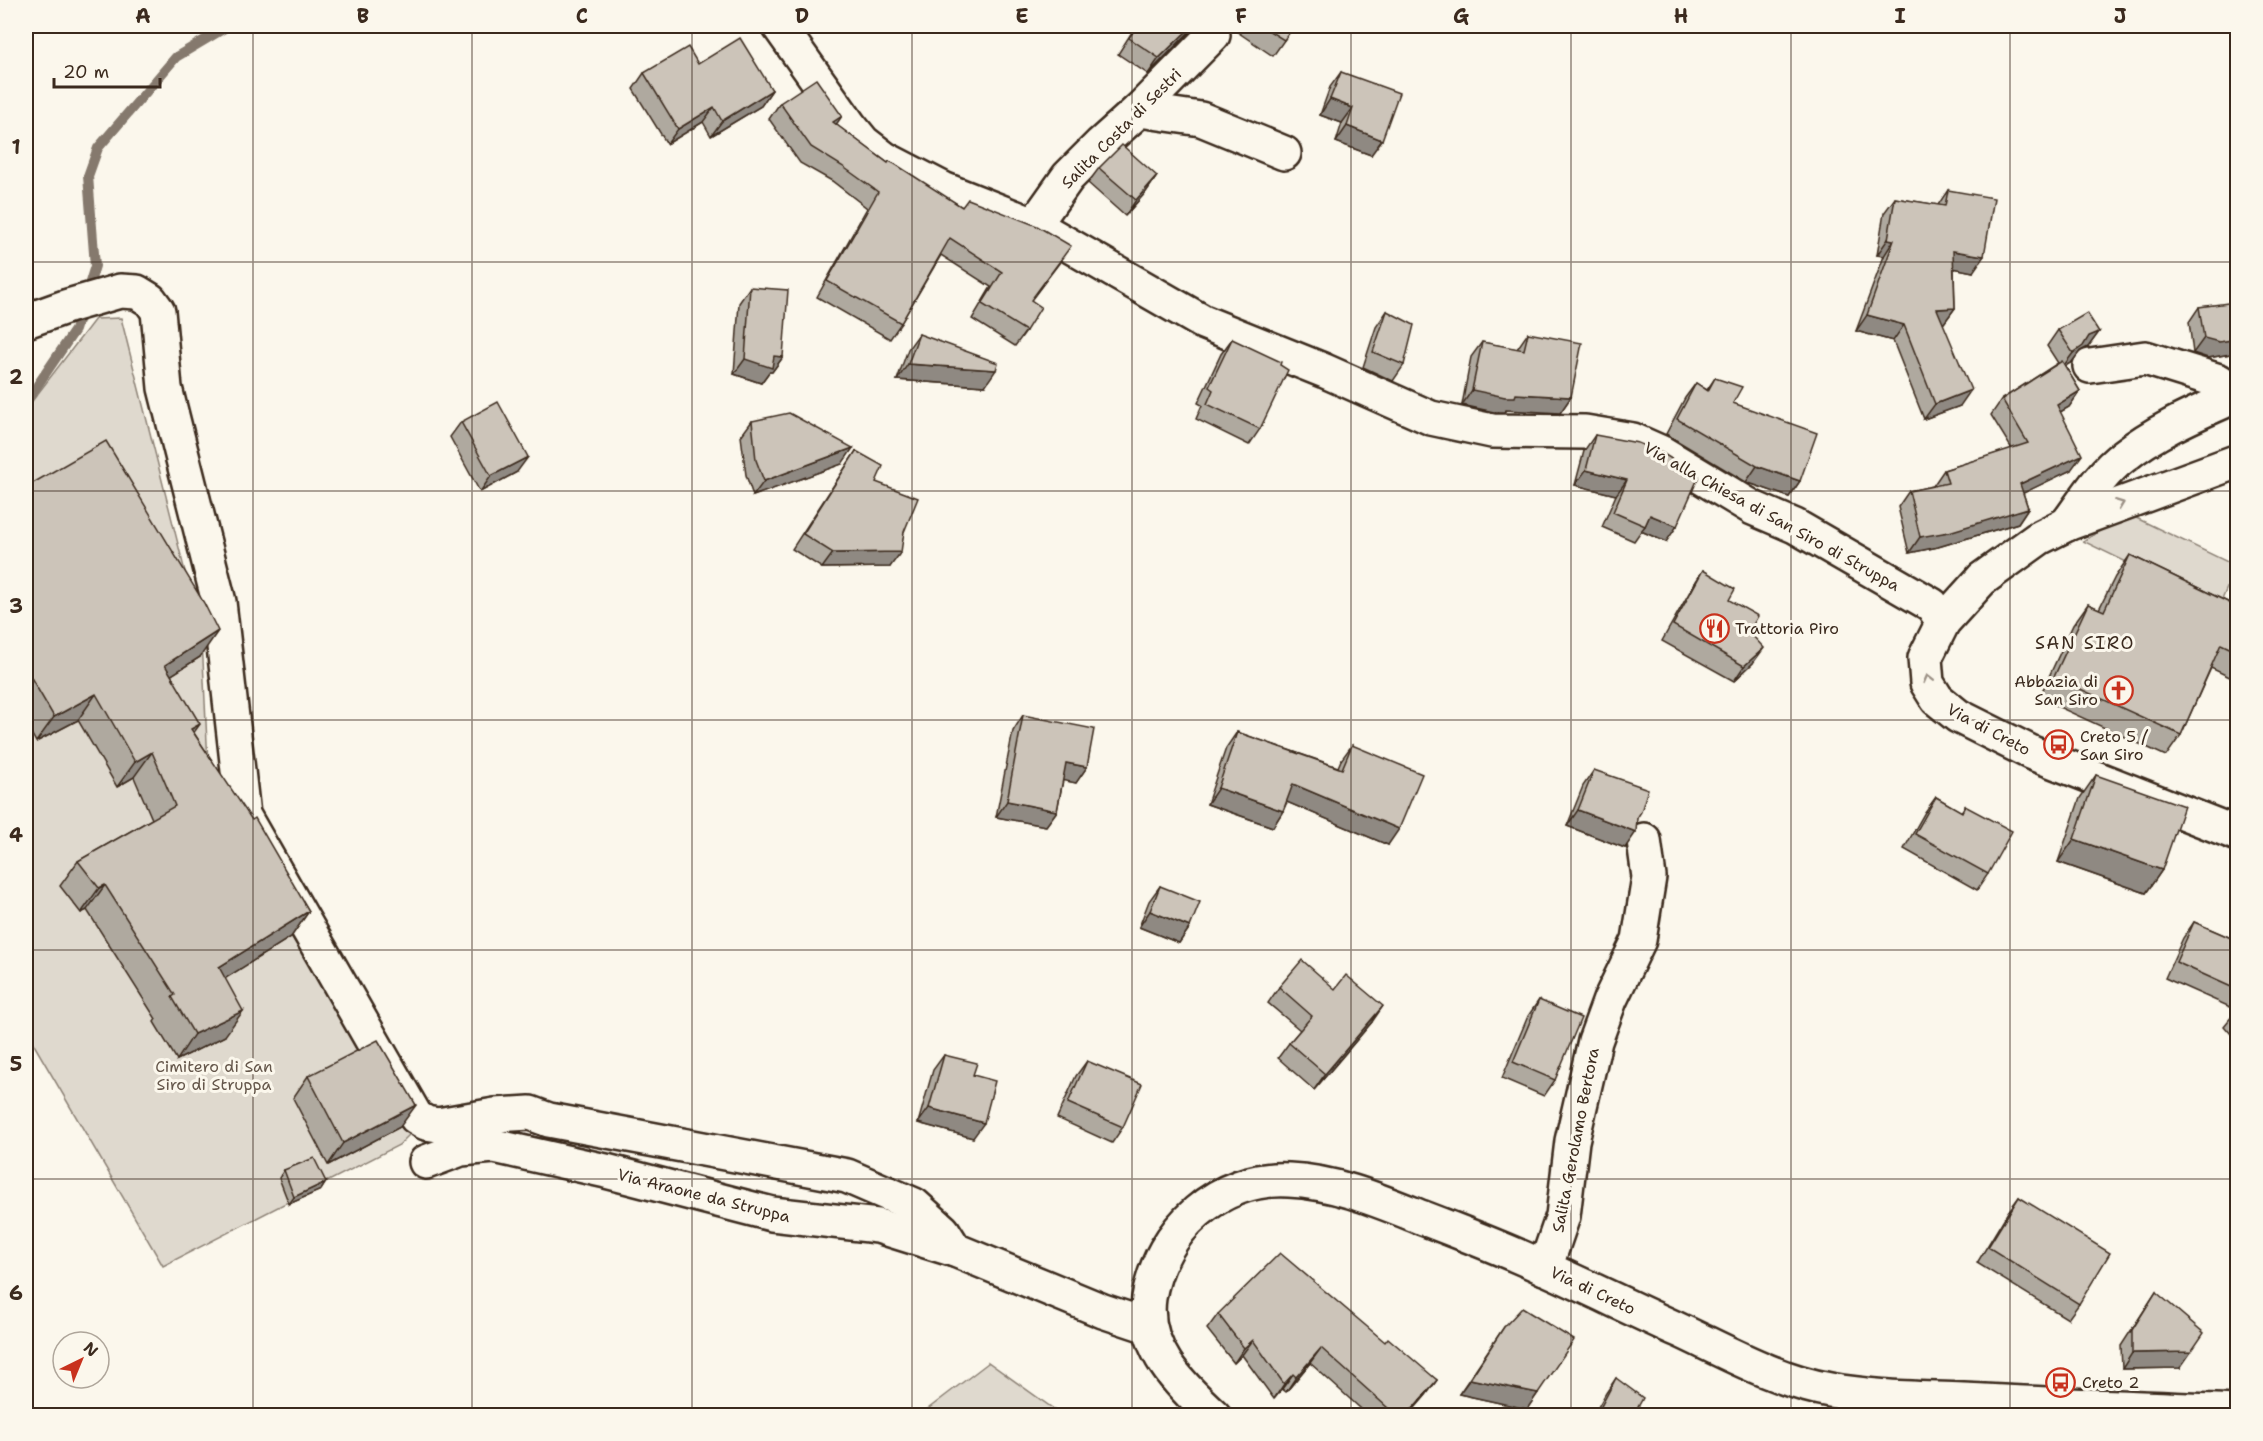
<svg xmlns="http://www.w3.org/2000/svg" width="2263" height="1441" font-family="'Shantell Sans',sans-serif">
<style>
.green{fill:#dfd9ce;stroke:#8d8276;stroke-width:1.5}
.lines{fill:none;stroke-linecap:round;stroke-linejoin:round}
.stream{stroke:#85796d;stroke-width:10}
.street-casing{stroke:#3b2a1e;stroke-width:38}
.secondary-casing{stroke:#3b2a1e;stroke-width:38}
.street{stroke:#fbf7ec;stroke-width:33}
.secondary{stroke:#fbf7ec;stroke-width:33}
.wall{fill:#afa99f;stroke:#3b2a1e;stroke-width:1.5}
.shaded-wall{fill:#8f8982;stroke:#3b2a1e;stroke-width:1.5}
.building{fill:#ccc4b9;stroke:#3b2a1e;stroke-width:1.5}
.oneway{stroke:#9b9085}
.grid{fill:none;stroke:#3b2a1e;stroke-width:1.5;stroke-opacity:0.55}
.labels{text-anchor:middle;stroke-width:6;stroke-linejoin:round;paint-order:stroke}
.street-label{font-size:16px;fill:#3b2a1e;stroke:#fbf7ec}
.poi-label{font-size:16px;fill:#3b2a1e;stroke:#fbf7ec;text-anchor:start}
.park-label{font-size:16px;fill:#64564a;stroke:#fbf7ec}
.neighbourhood-label{font-size:18px;letter-spacing:1.5px;fill:#3b2a1e;stroke:#fbf7ec}
.neatline{fill:none;stroke:#3b2a1e;stroke-width:2}
.grid-label{font-size:20px;text-anchor:middle;font-weight:bold;fill:#3b2a1e}
</style>
<rect width="100%" height="100%" fill="#fbf7ec"/>
<filter id="ink" filterUnits="userSpaceOnUse"><feTurbulence type="fractalNoise" baseFrequency=".0167" numOctaves="2"/><feDisplacementMap in="SourceGraphic" scale="12" xChannelSelector="R" yChannelSelector="G"/><feConvolveMatrix kernelMatrix="1 2 1 2 8 2 1 2 1" color-interpolation-filters="sRGB"/></filter>
<g filter="url(#ink)">
<g class="green">
<polygon points="121,318 202,639 210,806 413,1131 399,1145 163,1266 26,1031 26,409 95,319"/>
<polygon points="2128,514 2236,566 2219,607 2083,541"/>
<polygon points="988,1363 988,1362 1062,1415 920,1415"/>
</g>
<g class="lines">
<polyline class="stream" points="26,402 75,330 95,266 88,176 98,148 176,57 228,26"/>
<defs>
<g id="street">
<polyline points="779,26 850,126 863,142 885,159 943,189 1034,225 1203,322 1325,371 1431,418 1492,431 1585,432 1633,440 1660,452 1753,508 1795,526 1932,605 1943,622"/>
<polyline points="1139,110 1201,119 1284,153"/>
<polyline points="1034,225 1068,177 1101,144 1139,110 1213,35"/>
<polyline points="26,321 68,306 120,291 137,292 150,300 158,311 165,388 219,602 243,815 416,1117 426,1123 438,1125 495,1115 530,1113 549,1120 847,1176 914,1205 943,1231 955,1250"/>
<polyline points="2238,461 2067,524 2039,538 1982,579 1943,622 1925,658 1927,683 1937,699 1958,716 2032,753 2238,834"/>
<path d="M2067,524C2084,501 2101,473 2124,456C2153,433 2188,417 2222,402L2228,388L2219,381L2145,358L2090,366"/>
<polyline points="426,1162 461,1149 494,1146 606,1171 772,1214 878,1226 955,1250 1103,1311 1148,1326"/>
<polyline points="1545,1268 1563,1216 1572,1141 1595,1041 1610,1000 1639,940 1649,877 1644,840"/>
</g>
<path id="secondary" d="M1214,1416C1180,1385 1142,1348 1149,1298C1160,1230 1219,1176 1289,1180C1336,1182 1380,1201 1423,1218C1465,1234 1507,1250 1547,1269C1592,1289 1636,1311 1681,1331C1728,1353 1778,1381 1830,1390C1873,1398 1919,1398 1963,1400C2055,1405 2146,1408 2238,1412"/>
</defs>
<use href="#street" class="street-casing"/>
<use href="#secondary" class="secondary-casing"/>
<use href="#street" class="street"/>
<use href="#secondary" class="secondary"/>
</g>
<g class="wall">
<polygon points="1122,26 1195,26 1148,74 1118,54 1132,32"/>
<polygon points="1229,26 1294,26 1273,56 1230,27"/>
<polygon points="698,64 772,90 761,106 711,136 703,122 667,144 633,89 644,73"/>
<polygon points="1341,72 1371,155 1336,142 1342,123 1320,115 1330,87"/>
<polygon points="780,103 836,125 888,163 962,207 1060,262 1031,300 1026,331 1015,346 972,319 991,287 941,255 901,323 890,339 817,297 867,208 832,181 800,163 769,119"/>
<polygon points="1099,168 1157,176 1146,192 1125,216 1088,183"/>
<polygon points="1948,190 1973,272 1954,268 1955,308 1944,323 1942,323 1960,406 1924,419 1893,341 1856,331 1884,256 1877,255 1884,213 1895,198 1938,205"/>
<polygon points="750,287 783,357 772,372 769,372 761,383 734,374 739,303"/>
<polygon points="2199,307 2238,316 2238,344 2230,354 2208,358 2193,353 2189,322"/>
<polygon points="1387,311 1404,365 1393,381 1363,367 1376,327"/>
<polygon points="2058,330 2099,332 2088,347 2080,351 2072,362 2065,366 2080,391 2069,407 2060,412 2071,470 2023,493 2028,508 2018,523 1938,547 1909,553 1898,507 1909,491 1933,486 1944,470 2012,449 1991,415 2002,399 2058,363 2047,346"/>
<polygon points="1528,333 1571,397 1560,413 1506,410 1504,412 1494,412 1462,405 1471,357 1482,342 1517,349"/>
<polygon points="919,334 985,386 897,380 908,349"/>
<polygon points="1232,339 1260,429 1249,445 1196,419 1202,405 1198,403 1221,354"/>
<polygon points="1715,378 1733,403 1800,481 1789,497 1746,482 1666,434 1685,398 1696,383 1707,390"/>
<polygon points="752,421 842,464 753,496 746,475 741,436"/>
<polygon points="461,422 517,472 480,492 450,437"/>
<polygon points="1595,435 1666,542 1641,531 1634,541 1602,527 1616,495 1575,485 1584,451"/>
<polygon points="856,451 876,482 904,532 890,567 822,568 792,549"/>
<polygon points="26,487 200,657 171,675 194,733 309,911 291,937 225,978 225,1036 177,1060 154,1022 156,1019 87,910 81,913 60,886 78,861 152,819 134,777 117,787 78,720 36,742 26,724"/>
<polygon points="2130,555 2238,607 2238,681 2211,668 2181,735 2166,756 2039,698 2073,625 2088,604 2099,609 2115,577"/>
<polygon points="1703,570 1729,600 1749,632 1753,663 1734,681 1662,641 1693,586"/>
<polygon points="1023,715 1087,767 1076,783 1063,780 1057,811 1046,826 996,817 1013,731"/>
<polygon points="1237,732 1338,767 1341,760 1352,745 1388,845 1287,802 1283,811 1273,827 1207,804 1226,748"/>
<polygon points="1594,770 1637,818 1625,848 1567,826 1583,786"/>
<polygon points="2096,775 2162,870 2146,893 2058,862 2080,798"/>
<polygon points="1936,797 1961,812 1965,806 1988,874 1977,890 1904,849 1925,812"/>
<polygon points="1160,886 1190,927 1179,943 1139,927 1149,901"/>
<polygon points="2194,922 2238,941 2238,1042 2224,1026 2237,1010 2165,978 2183,938"/>
<polygon points="1279,987 1335,989 1372,1022 1314,1090 1278,1058 1289,1043 1300,1030 1268,1003"/>
<polygon points="1539,1000 1555,1080 1544,1096 1502,1078 1528,1016"/>
<polygon points="944,1055 973,1075 973,1138 918,1123 933,1070"/>
<polygon points="1087,1061 1123,1127 1112,1143 1057,1118 1076,1076"/>
<polygon points="308,1076 400,1127 328,1165 293,1098"/>
<polygon points="284,1170 326,1182 321,1190 289,1204 279,1178"/>
<polygon points="2019,1197 2079,1304 2068,1319 1977,1263 2008,1212"/>
<polygon points="2156,1292 2180,1368 2122,1369 2121,1346"/>
<polygon points="1218,1314 1385,1342 1437,1380 1426,1395 1408,1416 1369,1416 1310,1363 1286,1392 1282,1389 1274,1399 1242,1355 1234,1363 1207,1329"/>
<polygon points="1504,1327 1538,1393 1527,1409 1459,1394"/>
<polygon points="1616,1378 1633,1416 1593,1416 1606,1393"/>
</g>
<g class="shaded-wall">
<polygon points="1192,26 1195,26 1148,74 1159,58"/>
<polygon points="772,90 761,106 711,136 722,121"/>
<polygon points="1330,99 1353,108 1342,123 1320,115"/>
<polygon points="714,107 703,122 667,144 678,129"/>
<polygon points="842,116 831,132 833,122"/>
<polygon points="1347,126 1382,140 1371,155 1336,142"/>
<polygon points="1157,176 1146,192 1125,216 1136,200"/>
<polygon points="1888,239 1894,240 1884,256 1877,255"/>
<polygon points="1953,251 1984,256 1973,272 1943,266"/>
<polygon points="1955,308 1944,323 1926,325 1937,309"/>
<polygon points="1867,315 1904,325 1893,341 1856,331"/>
<polygon points="2099,332 2088,347 2080,351 2072,362 2062,368 2073,353 2089,336"/>
<polygon points="2204,338 2238,339 2238,344 2230,354 2208,358 2193,353"/>
<polygon points="774,356 783,357 772,372 769,372 761,383 734,374 745,359"/>
<polygon points="908,364 996,370 985,386 897,380"/>
<polygon points="1472,390 1516,394 1571,397 1560,413 1506,410 1504,412 1494,412 1462,405"/>
<polygon points="1971,390 1960,406 1924,419 1935,404"/>
<polygon points="2080,391 2069,407 2046,420 2057,405"/>
<polygon points="853,448 842,464 753,496 764,481"/>
<polygon points="2082,455 2071,470 2009,500 2020,484"/>
<polygon points="528,457 517,472 480,492 491,476"/>
<polygon points="1757,466 1800,481 1789,497 1746,482"/>
<polygon points="1586,470 1627,480 1616,495 1575,485"/>
<polygon points="2028,508 2018,523 1938,547 1909,553 1920,537"/>
<polygon points="1650,515 1677,526 1666,542 1641,531 1645,526"/>
<polygon points="901,552 890,567 822,568 833,553"/>
<polygon points="218,631 200,657 148,690 165,665"/>
<polygon points="1764,648 1753,663 1734,681 1744,666"/>
<polygon points="96,694 78,720 36,742 54,717"/>
<polygon points="200,724 182,749 191,729"/>
<polygon points="152,752 134,777 117,787 135,762"/>
<polygon points="1066,763 1087,767 1076,783 1055,779"/>
<polygon points="1293,784 1399,829 1388,845 1282,800"/>
<polygon points="1218,788 1283,811 1273,827 1207,804"/>
<polygon points="1007,801 1057,811 1046,826 996,817"/>
<polygon points="1578,810 1636,832 1625,848 1567,826"/>
<polygon points="2074,839 2162,870 2146,893 2058,862"/>
<polygon points="105,885 87,910 81,913 99,888"/>
<polygon points="309,911 291,937 202,993 219,967"/>
<polygon points="1150,911 1190,927 1179,943 1139,927"/>
<polygon points="1383,1006 1372,1022 1314,1090 1325,1074"/>
<polygon points="243,1011 225,1036 177,1060 194,1034"/>
<polygon points="416,1105 400,1127 328,1165 343,1143"/>
<polygon points="929,1108 984,1123 973,1138 918,1123"/>
<polygon points="326,1182 321,1190 289,1204 294,1197"/>
<polygon points="1253,1340 1242,1355 1234,1363 1244,1348"/>
<polygon points="1321,1348 1310,1363 1286,1392 1296,1377"/>
<polygon points="2191,1352 2180,1368 2122,1369 2132,1353"/>
<polygon points="1293,1374 1282,1389 1274,1399 1284,1384"/>
<polygon points="1470,1379 1538,1393 1527,1409 1459,1394"/>
<polygon points="1437,1380 1426,1395 1408,1416 1406,1416"/>
</g>
<g class="building">
<polygon points="1137,26 1192,26 1159,58 1129,38"/>
<polygon points="1261,26 1294,26 1284,40"/>
<polygon points="740,38 772,90 722,121 714,107 678,129 644,73 688,47 698,64"/>
<polygon points="1341,72 1399,93 1382,140 1347,126 1353,108 1330,99"/>
<polygon points="816,79 842,116 833,122 888,163 889,161 895,164 962,207 968,199 1037,226 1071,246 1031,300 1041,307 1026,331 982,304 1002,272 950,238 901,323 827,281 878,192 842,166 811,147 780,103"/>
<polygon points="1122,145 1157,176 1136,200 1099,168"/>
<polygon points="1948,190 1994,198 1984,256 1953,251 1955,308 1937,309 1971,390 1935,404 1904,325 1867,315 1894,240 1888,239 1895,198 1945,206"/>
<polygon points="750,287 788,290 783,357 774,356 772,368 745,359"/>
<polygon points="2235,302 2238,316 2238,339 2219,342 2204,338 2199,307"/>
<polygon points="1387,311 1414,325 1404,365 1373,352"/>
<polygon points="2087,313 2099,332 2089,336 2083,346 2073,353 2058,330"/>
<polygon points="1528,333 1582,343 1571,397 1516,394 1515,397 1505,397 1472,390 1482,342 1524,350"/>
<polygon points="919,334 998,363 996,370 908,364"/>
<polygon points="1232,339 1281,362 1280,365 1288,370 1260,429 1207,404 1213,390 1209,387"/>
<polygon points="2062,361 2080,391 2057,405 2082,455 2020,484 2028,508 1949,532 1920,537 1909,491 1948,483 1944,470 2028,443 2002,399"/>
<polygon points="1715,378 1742,387 1733,403 1817,433 1800,481 1757,466 1677,419 1696,383 1708,391"/>
<polygon points="498,402 528,457 491,476 461,422"/>
<polygon points="789,413 853,448 764,481 756,460 752,421"/>
<polygon points="1595,435 1638,443 1662,453 1699,476 1677,526 1650,515 1645,526 1613,512 1627,480 1586,470"/>
<polygon points="106,441 204,603 218,631 165,665 200,724 191,729 252,820 255,818 309,911 219,967 243,1011 194,1034 172,997 175,995 105,885 99,888 78,861 175,806 152,752 135,762 96,694 54,717 26,669 26,487"/>
<polygon points="856,451 883,466 876,482 918,498 904,532 901,552 833,553 803,534"/>
<polygon points="2130,555 2238,607 2238,652 2221,644 2181,735 2054,677 2088,604 2104,611"/>
<polygon points="1703,570 1735,589 1729,600 1758,616 1749,632 1764,648 1744,666 1673,625"/>
<polygon points="1023,715 1094,729 1087,767 1066,763 1057,811 1007,801"/>
<polygon points="1237,732 1342,769 1352,745 1422,774 1399,829 1293,784 1283,811 1218,788"/>
<polygon points="1594,770 1648,789 1641,812 1637,818 1636,832 1578,810"/>
<polygon points="2096,775 2184,806 2162,870 2074,839"/>
<polygon points="1936,797 1962,812 1965,806 2012,831 1988,874 1915,834"/>
<polygon points="1160,886 1200,902 1190,927 1150,911"/>
<polygon points="2194,922 2238,941 2238,990 2176,962"/>
<polygon points="1302,960 1335,989 1346,975 1383,1006 1325,1074 1289,1043 1312,1016 1279,987"/>
<polygon points="1539,1000 1581,1018 1555,1080 1513,1062"/>
<polygon points="378,1040 416,1105 343,1143 308,1076"/>
<polygon points="944,1055 977,1063 973,1075 995,1081 984,1123 929,1108"/>
<polygon points="1087,1061 1142,1084 1123,1127 1068,1103"/>
<polygon points="314,1158 326,1182 294,1197 284,1170"/>
<polygon points="2019,1197 2110,1253 2079,1304 1988,1247"/>
<polygon points="1280,1253 1385,1342 1388,1338 1437,1380 1406,1416 1397,1416 1321,1348 1296,1377 1293,1374 1284,1384 1253,1340 1244,1348 1218,1314"/>
<polygon points="2156,1292 2204,1333 2191,1352 2132,1353 2132,1330"/>
<polygon points="1522,1308 1574,1340 1538,1393 1470,1379 1504,1327"/>
<polygon points="1616,1378 1643,1398 1633,1416 1596,1416"/>
<polygon points="1519,1413 1526,1416 1518,1416"/>
</g>
<defs><path id="oneway-chevron" d="M-2-3.5L2.5 0L-2 3.5" fill="none" stroke-width="1.6" stroke-linecap="round" stroke-linejoin="round" transform="scale(1.5)"/></defs>
<g class="oneway">
<use href="#oneway-chevron" transform="translate(2120 504) rotate(-21)"/>
<use href="#oneway-chevron" transform="translate(1928 679) rotate(-104)"/>
</g>
</g>
<path class="grid" d="M253,26V1416M472,26V1416M692,26V1416M912,26V1416M1132,26V1416M1351,26V1416M1571,26V1416M1791,26V1416M2010,26V1416M26,262H2238M26,491H2238M26,720H2238M26,950H2238M26,1179H2238"/>
<defs>
<symbol id="restaurant-ring" viewBox="-11 -11 22 22"><circle r="9.5" fill="#fbf7ec" stroke="#c8321e" stroke-width="1.5"/><path d="M-5-6h1v4h1v-4h1v4h1v-4h1v5L-1.5 .5V6h-2V.5L-5-1ZM5-6V6H3V1.5H1.5Q1.5-4 5-6Z" fill="#c8321e"/></symbol>
<symbol id="church-ring" viewBox="-11 -11 22 22"><circle r="9.5" fill="#fbf7ec" stroke="#c8321e" stroke-width="1.5"/><path d="M-1.2-6h2.4v3.5h3.3v2.4h-3.3V6h-2.4V-.1h-3.3v-2.4h3.3Z" fill="#c8321e"/></symbol>
<symbol id="bus-ring" viewBox="-11 -11 22 22"><circle r="9.5" fill="#fbf7ec" stroke="#c8321e" stroke-width="1.5"/><path d="M-5-6H5V4H4V6H2V4H-2V6H-4V4H-5ZM-3.5-4V0h7V-4ZM-3.5 1.2v1.5H-2V1.2ZM2 1.2v1.5H3.5V1.2Z" fill="#c8321e"/></symbol>
</defs>
<g fill-rule="evenodd">
<use href="#restaurant-ring" x="1698" y="612" width="33" height="33"/>
<use href="#church-ring" x="2102" y="674" width="33" height="33"/>
<use href="#bus-ring" x="2042" y="728" width="33" height="33"/>
<use href="#bus-ring" x="2044" y="1366" width="33" height="33"/>
</g>
<g class="labels">
<g class="street-label">
<text transform="translate(1121 128) rotate(-45)" y="6">Salita Costa di Sestri</text>
<text transform="translate(1772 516) rotate(29)" y="6">Via alla Chiesa di San Siro di Struppa</text>
<text transform="translate(1989 729) rotate(28)" y="6">Via di Creto</text>
<text transform="translate(1575 1140) rotate(-79)" y="6">Salita Gerolamo Bertora</text>
<text transform="translate(704 1195) rotate(14)" y="6">Via Araone da Struppa</text>
<text transform="translate(1593 1290) rotate(25)" y="6">Via di Creto</text>
</g>
<g class="poi-label">
<text x="1735" y="634">Trattoria Piro</text>
<text x="2098" y="687" text-anchor="end">Abbazia di<tspan x="2098" dy="18">San Siro</tspan></text>
<text x="2080" y="742">Creto 5 /<tspan x="2080" dy="18">San Siro</tspan></text>
<text x="2082" y="1388">Creto 2</text>
</g>
<g class="park-label">
<text x="214" y="1072">Cimitero di San<tspan x="214" dy="18">Siro di Struppa</tspan></text>
</g>
<g class="neighbourhood-label">
<text x="2085" y="649">SAN SIRO</text>
</g>
</g>
<rect width="2263" height="1441" fill="none" stroke="#fbf7ec" stroke-width="66"/>
<g transform="translate(81 1360) rotate(43)"><circle r="28" fill="#fbf7ec" stroke="#aea59a" stroke-width="1.5"/>
<path d="M0-4.5L10 22L0 15L-10 22Z" fill="#c8321e"/>
<text y="-9" font-size="16" font-weight="bold" text-anchor="middle" fill="#3b2a1e">N</text>
</g>
<path d="M54 78v9h106v-9" fill="none" stroke="#3b2a1e" stroke-width="3"/>
<text x="63" y="78" font-size="18" fill="#3b2a1e" stroke="#fbf7ec" stroke-width="4.5" paint-order="stroke">20 m</text>
<rect x="33" y="33" width="2197" height="1375" class="neatline"/>
<g class="grid-label">
<text x="143" y="23">A</text>
<text x="363" y="23">B</text>
<text x="582" y="23">C</text>
<text x="802" y="23">D</text>
<text x="1022" y="23">E</text>
<text x="1241" y="23">F</text>
<text x="1461" y="23">G</text>
<text x="1681" y="23">H</text>
<text x="1900" y="23">I</text>
<text x="2120" y="23">J</text>
<text x="16" y="154">1</text>
<text x="16" y="384">2</text>
<text x="16" y="613">3</text>
<text x="16" y="842">4</text>
<text x="16" y="1071">5</text>
<text x="16" y="1300">6</text>
</g>
</svg>
